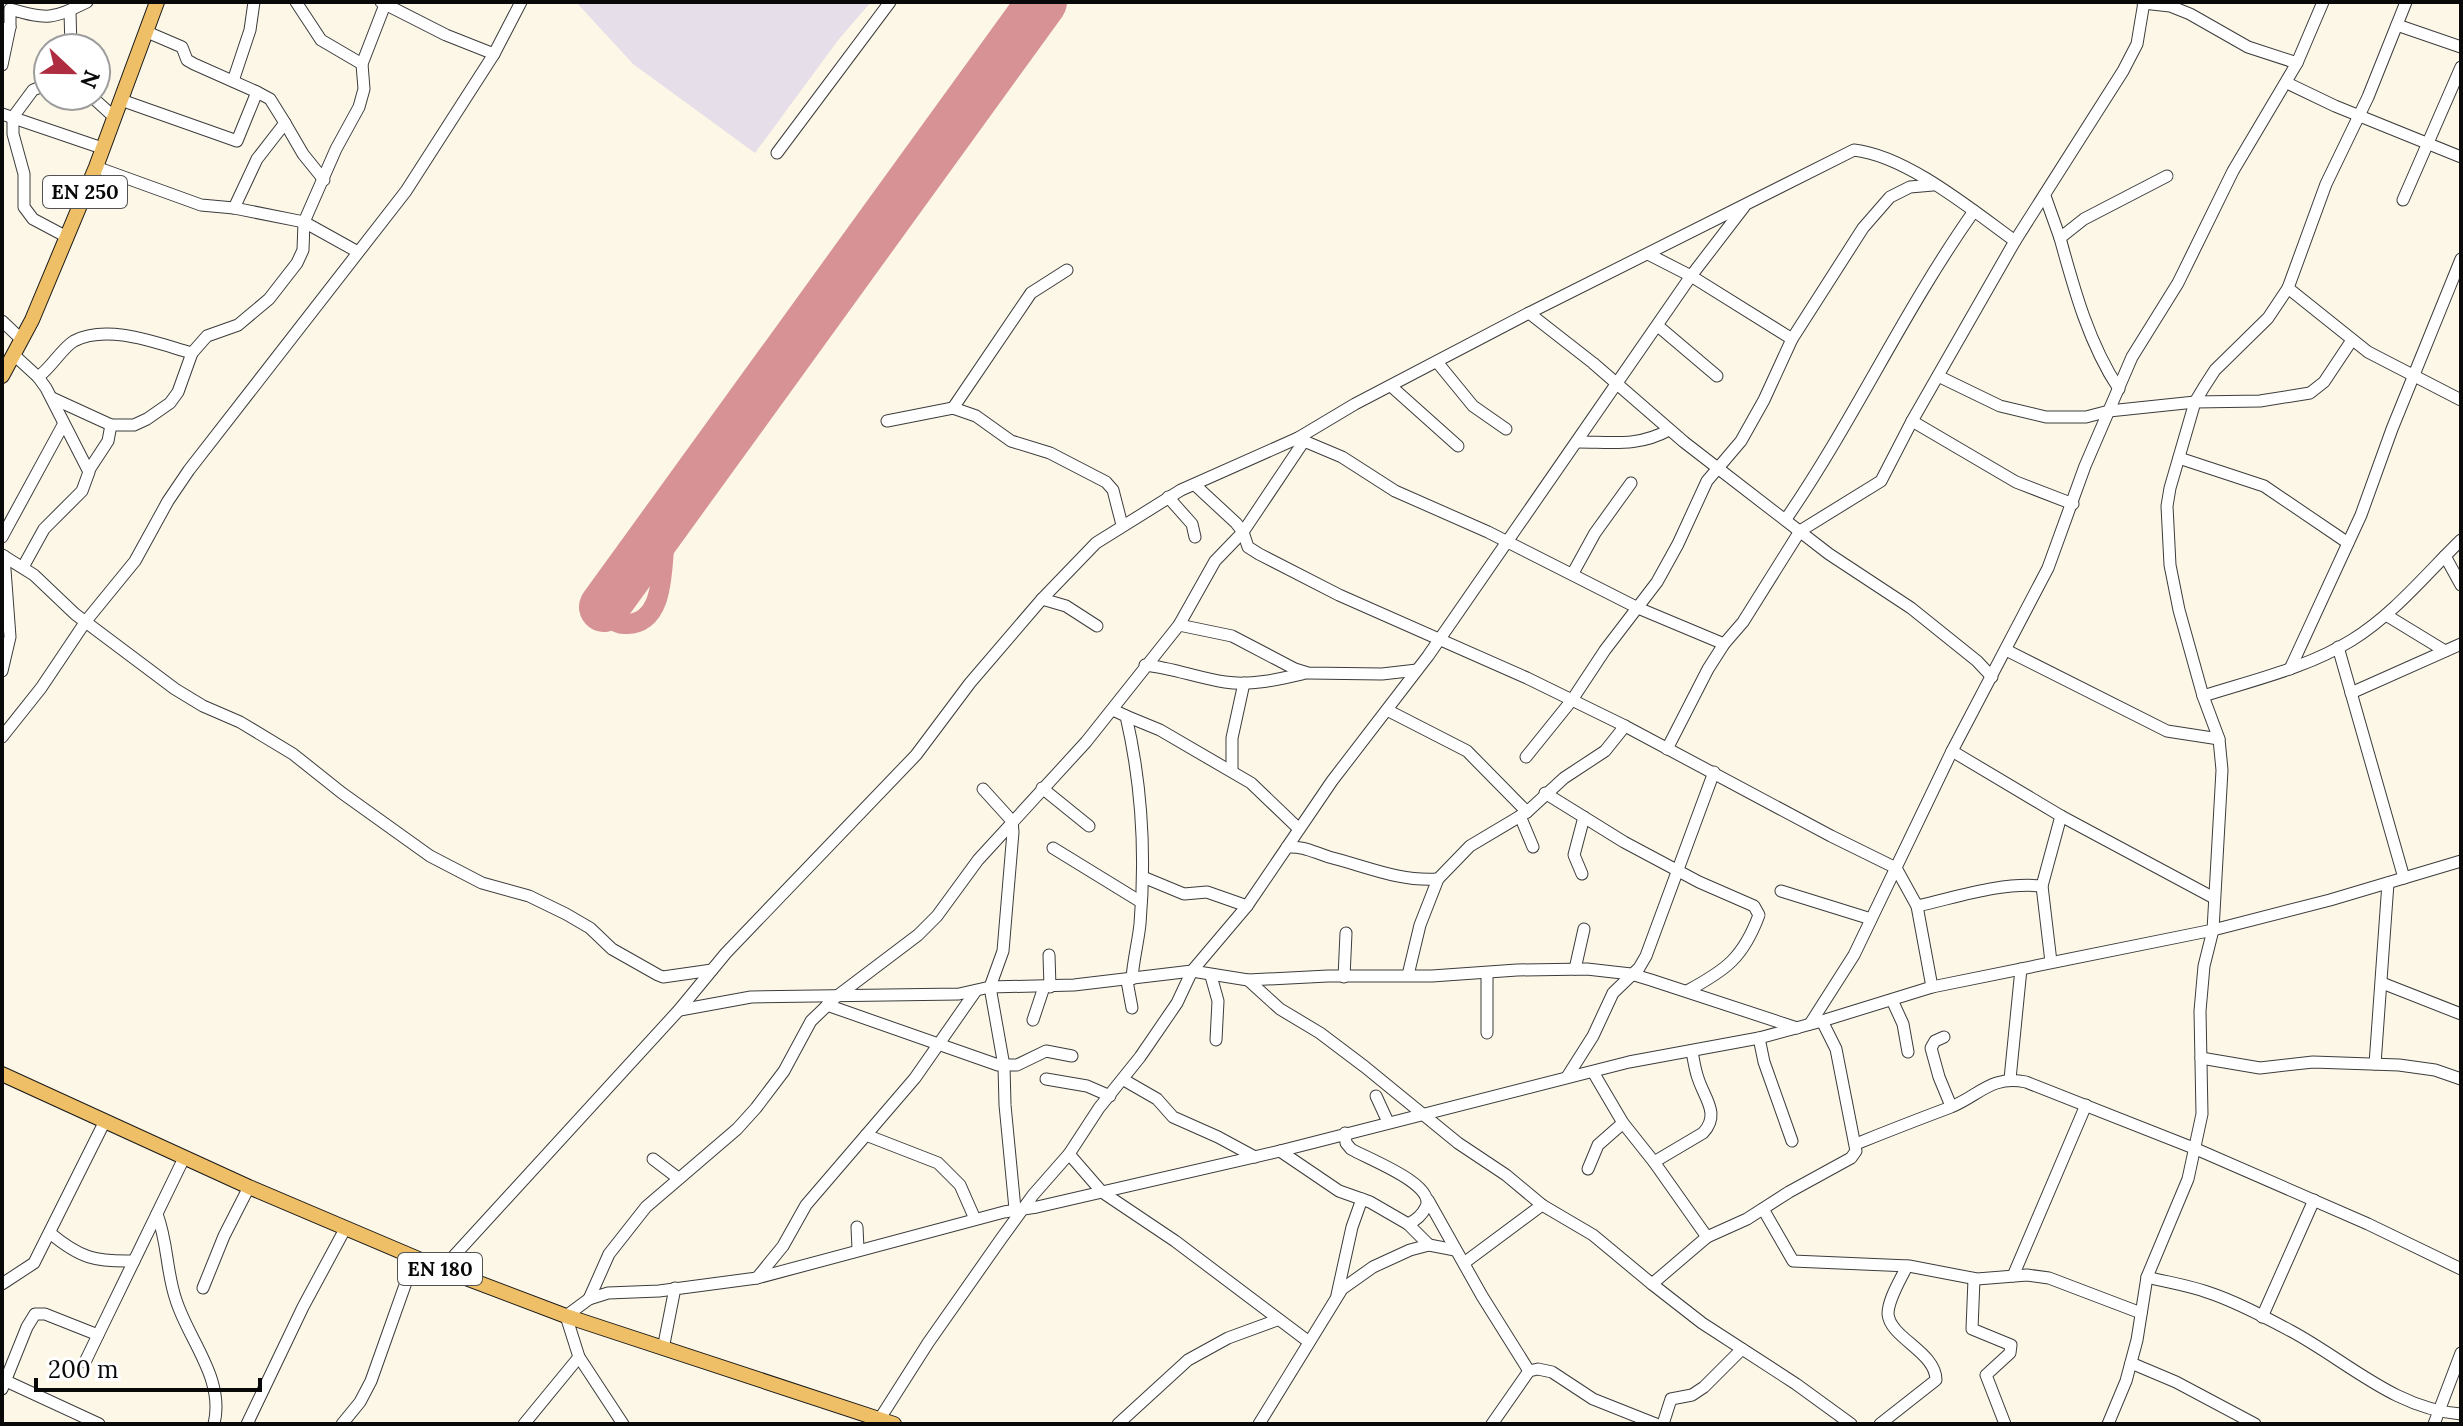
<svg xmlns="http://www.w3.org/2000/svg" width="2463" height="1426" font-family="Lora,serif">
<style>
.industrial{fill:#e6dee8}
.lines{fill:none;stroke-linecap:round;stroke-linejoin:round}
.taxiway{stroke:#d69294;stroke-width:20}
.runway{stroke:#d69294;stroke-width:50}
.minor-casing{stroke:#3c3c3c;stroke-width:13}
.major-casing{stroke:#1a1a1a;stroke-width:16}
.minor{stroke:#fff;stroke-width:11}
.major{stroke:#eebf67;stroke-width:14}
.labels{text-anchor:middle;stroke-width:8;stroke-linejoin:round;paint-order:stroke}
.shield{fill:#fff;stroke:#535353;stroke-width:2}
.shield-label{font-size:20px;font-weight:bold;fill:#090909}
</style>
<rect width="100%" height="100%" fill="#fdf7e7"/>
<polygon class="industrial" points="576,2 871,2 839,39 755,153 633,64"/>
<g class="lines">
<path class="taxiway" d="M604,607C609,617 615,625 627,624C666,623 661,566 665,540C666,530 671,520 674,510"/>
<polyline class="runway" points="604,607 1042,2"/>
<defs>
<g id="minor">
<polyline points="296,2 321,40 362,64"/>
<polyline points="381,2 446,35 494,54"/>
<polyline points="2143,3 2170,6 2190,14 2248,47 2297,63"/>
<polyline points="70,12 71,48"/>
<polyline points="2397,25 2461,47"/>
<path d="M2,29L10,27V9C48,20 52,19 87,2"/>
<polyline points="2,65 10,27"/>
<polyline points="233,81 250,30 254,2"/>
<polyline points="2287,83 2335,106 2461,157"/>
<polyline points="48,84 33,90 13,117 13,134 24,174 24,207 33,219 65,236"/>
<polyline points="91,96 114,117"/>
<polyline points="121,100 237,141 257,92 194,64 187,60 182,47 147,32"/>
<polyline points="2,114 102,148"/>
<polyline points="285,123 303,154 324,180"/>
<polyline points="777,153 890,2"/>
<polyline points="96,167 201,205 234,208 304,222 358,252"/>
<polyline points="2045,196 2060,238 2084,219 2167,176"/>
<polyline points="2403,200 2461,67"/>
<polyline points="234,208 257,159 285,123 270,99 257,92"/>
<path d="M2060,238C2074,289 2089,344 2119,389"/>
<polyline points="1650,255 1691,276 1792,339"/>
<polyline points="2288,288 2368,352 2461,400"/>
<polyline points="1529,313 1593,363 1684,442 1829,554 1911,608 1977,661 1992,677"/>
<polyline points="2,321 22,340"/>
<polyline points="1658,326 1717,376"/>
<polyline points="14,355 38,377 46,388 89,472 82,491 44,529 23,567"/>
<polyline points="1437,362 1473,406 1506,429"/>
<polyline points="1938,376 2000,406 2046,417 2086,417 2109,411 2195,402 2260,401 2310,393 2324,382 2352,340"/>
<path d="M38,377C51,368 62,348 74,341C108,323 159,344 192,353"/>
<polyline points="1392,387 1458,446"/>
<polyline points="52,398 111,425 134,425 147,419 170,403 178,392 192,353 207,336 238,325 269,299 297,263 303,250 304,222 336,149 359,107 364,89 362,64 386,2"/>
<polyline points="953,408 1031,293 1067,270"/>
<polyline points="887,421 953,408 976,416 1011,441 1050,453 1106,482 1113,490 1122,525"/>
<polyline points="1912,421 2016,482 2073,504"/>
<path d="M1298,438L1304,441L1243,532L1248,547L1259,554L1339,595L1527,678L1625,726L1831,836L1896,868L1917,906C1958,897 2000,882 2042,886"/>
<polyline points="1304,441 1342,457 1395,491 1488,532 1638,608 1724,644"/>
<path d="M1578,442C1612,442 1638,447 1669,430"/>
<polyline points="2179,458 2264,486 2348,543"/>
<polyline points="89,470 108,441 111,425"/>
<polyline points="1168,497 1192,524 1195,537"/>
<path d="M1786,519C1854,420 1904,310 1974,211"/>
<polyline points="2,537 63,425"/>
<polyline points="2,555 34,575 75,614 175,689 203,706 240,722 293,754 342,793 430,856 482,883 529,896 566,914 590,928 612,949 658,975 663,977 712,970"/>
<polyline points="2445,556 2461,585"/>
<polyline points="1573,573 1595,533 1631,483"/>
<polyline points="1042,599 1066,606 1097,626"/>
<polyline points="2386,615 2445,651"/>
<polyline points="1179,625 1232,636 1295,669 1308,673 1382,674 1417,670"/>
<polyline points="2338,647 2404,878"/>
<polyline points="2006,650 2167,731 2219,739"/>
<path d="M1145,665C1173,668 1198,678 1225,682C1252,686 1280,679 1306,673"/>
<polyline points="2290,669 2361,515 2392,429 2461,259"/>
<polyline points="2,671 10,637 4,556"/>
<polyline points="2351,693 2461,644"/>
<path d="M2203,696C2253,680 2307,668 2352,640C2394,614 2426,574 2461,540"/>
<path d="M1113,710L1126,716C1142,785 1146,853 1140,924C1138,943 1133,961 1132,979"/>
<polyline points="1387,710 1467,751 1527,812"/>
<polyline points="1126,716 1160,730 1251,783 1299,829"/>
<polyline points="2,737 41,688 86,621 135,561 168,501 189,470 406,191 494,54 521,2"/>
<polyline points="1667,749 1708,669 1724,644 1743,622 1800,531 1881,481 1912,421 2015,241 2123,71 2137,44 2144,2"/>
<polyline points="1952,751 2061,816 2214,898"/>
<polyline points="1526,757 1572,700 1605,650 1657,582 1678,544 1707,481 1741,441 1764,400 1792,339 1863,228 1890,197 1910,187 1933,185"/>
<polyline points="1232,771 1232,738 1244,683"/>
<polyline points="1042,788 1089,826"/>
<polyline points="983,789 1012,821 1013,832 1003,951 990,987 1004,1066 1005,1105 1015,1209"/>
<path d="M1545,793L1624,842L1699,882L1754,906L1759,915C1743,958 1726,970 1687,991"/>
<polyline points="1520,816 1533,847"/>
<path d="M1287,847C1304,846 1313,852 1329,857C1365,866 1400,882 1438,879"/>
<polyline points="1053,848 1141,902"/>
<polyline points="1582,874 1574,855 1584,817"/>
<polyline points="1143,877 1184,894 1207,892 1247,906"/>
<polyline points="1781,891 1871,919"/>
<polyline points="1917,906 1932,987"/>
<polyline points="1049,955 1050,987"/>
<polyline points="2051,962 2042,886 2061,816"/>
<polyline points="1575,969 1584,929"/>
<polyline points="1408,975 1420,925 1438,879 1470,846 1527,812 1564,778 1605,751 1625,726"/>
<polyline points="1211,976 1218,1001 1216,1040"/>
<polyline points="1344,977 1346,933"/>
<polyline points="1248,980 1280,1009 1320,1033 1365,1067 1458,1143 1506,1175 1542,1205 1593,1235 1652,1284 1707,1237"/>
<polyline points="1127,981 1132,1008"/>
<polyline points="2382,983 2461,1014"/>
<polyline points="1892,1000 1903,1024 1908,1052"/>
<polyline points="827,1005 998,1065 1017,1065 1046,1051 1072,1056"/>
<polyline points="680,1010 751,997 959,994 990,987 1074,985 1192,971 1248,980 1328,976 1432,976 1517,970 1587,969 1631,974 1651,980 1797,1028"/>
<polyline points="1033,1020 1044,987"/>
<polyline points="1810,1024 1854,955 1952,751 2048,568 2085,466 2132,357 2178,283 2233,171 2297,63 2323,2"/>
<polyline points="1487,1033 1487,974"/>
<polyline points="1944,1037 1935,1041 1931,1048 1939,1077 1951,1106"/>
<polyline points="1759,1038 1764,1062 1792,1141"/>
<polyline points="2201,1058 2260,1068 2313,1062 2399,1065 2435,1070 2461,1079"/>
<polyline points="2375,1064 2388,883"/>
<polyline points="1593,1072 1623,1123 1654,1162 1707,1237 1747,1219 1789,1192 1851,1158 1856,1151 1836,1049 1822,1021"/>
<polyline points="1567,1077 1593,1036 1613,993 1639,968 1646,956 1714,772"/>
<polyline points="1046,1079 1087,1086 1110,1096"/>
<polyline points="2010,1079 2021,969"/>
<polyline points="1124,1080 1157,1099 1173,1117 1218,1137 1255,1157"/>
<polyline points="1376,1096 1388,1122"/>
<polyline points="866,1135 938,1163 960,1185 975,1219"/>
<path d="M1856,1144C1888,1131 1919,1119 1951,1107C1980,1095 1991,1075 2026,1082L2196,1149L2368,1224L2461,1269"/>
<path d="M1280,1151L1339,1191L1370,1202L1408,1224C1415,1221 1422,1215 1426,1207C1436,1184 1368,1159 1351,1149L1346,1143L1345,1133"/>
<polyline points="1069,1154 1102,1192 1175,1241 1309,1342"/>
<polyline points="653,1159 678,1178"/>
<path d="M1654,1162L1703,1133C1721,1114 1704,1098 1698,1078C1695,1070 1694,1061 1692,1052"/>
<polyline points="1588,1169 1598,1145 1623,1123"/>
<polyline points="1428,1200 1482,1296 1529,1371"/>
<polyline points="1763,1209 1793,1261 1909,1266 1977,1279 2027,1275 2049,1278 2141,1313"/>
<path d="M157,1214C168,1243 166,1271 176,1300C189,1341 225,1379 214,1424"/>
<polyline points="1408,1224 1429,1245"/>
<polyline points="857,1227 858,1249"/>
<path d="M50,1233C80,1258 95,1262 134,1261"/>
<polyline points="1464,1263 1542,1205"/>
<path d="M442,1269L679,1010L726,953L916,755L970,683L1042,599L1096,543L1181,490L1298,438L1355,404L1529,313L1854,150C1907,156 1972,210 2015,241"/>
<polyline points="2013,1276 2086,1105"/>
<path d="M2147,1277C2166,1282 2187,1285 2207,1292C2235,1301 2265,1317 2291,1331C2347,1361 2395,1409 2461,1414"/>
<polyline points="757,1278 783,1246 806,1205 915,1078 975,992"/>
<polyline points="1974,1279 1972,1329 2011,1345 2010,1353 1986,1375 2005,1424"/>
<polyline points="2,1284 34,1263 105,1121"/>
<polyline points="1652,1284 1702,1323 1796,1384 1851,1424"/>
<polyline points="203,1288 224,1236 249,1187"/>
<polyline points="1337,1295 1352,1227 1362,1199"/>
<polyline points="589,1299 609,1254 646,1207 737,1129 756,1108 784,1071 811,1021 836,997 918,935 937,916 978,860 1086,742 1179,625 1215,561 1243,532 1236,523 1195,485"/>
<polyline points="2262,1317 2314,1200"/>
<polyline points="663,1349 675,1288"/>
<polyline points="85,1362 98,1335"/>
<polyline points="2131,1363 2176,1382 2255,1424"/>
<polyline points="6,1381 99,1424"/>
<polyline points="2,1389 27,1327 35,1314 45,1314 98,1335 184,1158"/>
<polyline points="879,1420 928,1343 1001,1239 1033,1195 1069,1154 1099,1108 1140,1057 1177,1003 1192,971 1247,906 1332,781 1428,656 1691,276 1744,207"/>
<polyline points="247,1424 303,1307 345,1229"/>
<polyline points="342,1424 360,1402 371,1381 415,1257"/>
<polyline points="524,1424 579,1357"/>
<polyline points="623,1424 579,1357 566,1316 589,1299 608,1293 659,1291 757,1278 1004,1212 1037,1207 1280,1151 1629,1062 1759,1038 1822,1021 1932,987 2213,930 2330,900 2461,861"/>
<polyline points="1118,1424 1188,1360 1228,1338 1277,1320"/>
<polyline points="1259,1424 1342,1289 1373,1267 1410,1250 1429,1245 1455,1250"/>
<polyline points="1492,1424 1529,1371 1538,1369 1552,1372 1593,1399 1656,1424"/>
<polyline points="1663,1424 1671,1399 1692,1395 1704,1387 1742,1349"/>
<path d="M1880,1424L1936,1380C1936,1352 1890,1338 1888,1314C1888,1299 1901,1279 1907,1266"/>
<polyline points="2108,1424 2126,1381 2137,1340 2147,1277 2188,1179 2202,1114 2200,1011 2204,966 2213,930 2222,770 2219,739 2203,696 2179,610 2170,565 2167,506 2170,488 2195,402 2204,387 2215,370 2268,318 2288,288 2326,184 2368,97 2406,2"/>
<polyline points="2434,1424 2461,1353"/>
</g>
<g id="major">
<polyline points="2,376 32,320 96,167 157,2"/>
<polyline points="2,1074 249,1187 442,1269 566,1316 894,1424"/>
</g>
</defs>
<use href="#minor" class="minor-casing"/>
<use href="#major" class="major-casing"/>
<use href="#minor" class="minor"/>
<use href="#major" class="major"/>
</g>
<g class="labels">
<g class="shield">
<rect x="43" y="176" width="84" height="32" rx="6"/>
<rect x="398" y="1253" width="84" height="32" rx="6"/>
</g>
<g class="shield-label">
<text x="85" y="199">EN 250</text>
<text x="440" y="1276">EN 180</text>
</g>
</g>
<rect width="2463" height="1426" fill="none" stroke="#090909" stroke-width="8"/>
<g transform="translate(72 72) rotate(112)"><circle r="38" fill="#ffffff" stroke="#9d9d9d" stroke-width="2"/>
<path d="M0-6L14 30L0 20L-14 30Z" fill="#ae2d40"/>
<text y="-12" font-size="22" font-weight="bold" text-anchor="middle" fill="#090909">N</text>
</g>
<path d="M36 1378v12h224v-12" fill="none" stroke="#090909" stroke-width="4"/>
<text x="48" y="1378" font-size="24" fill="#090909" stroke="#ffffff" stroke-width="6" paint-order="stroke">200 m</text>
</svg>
